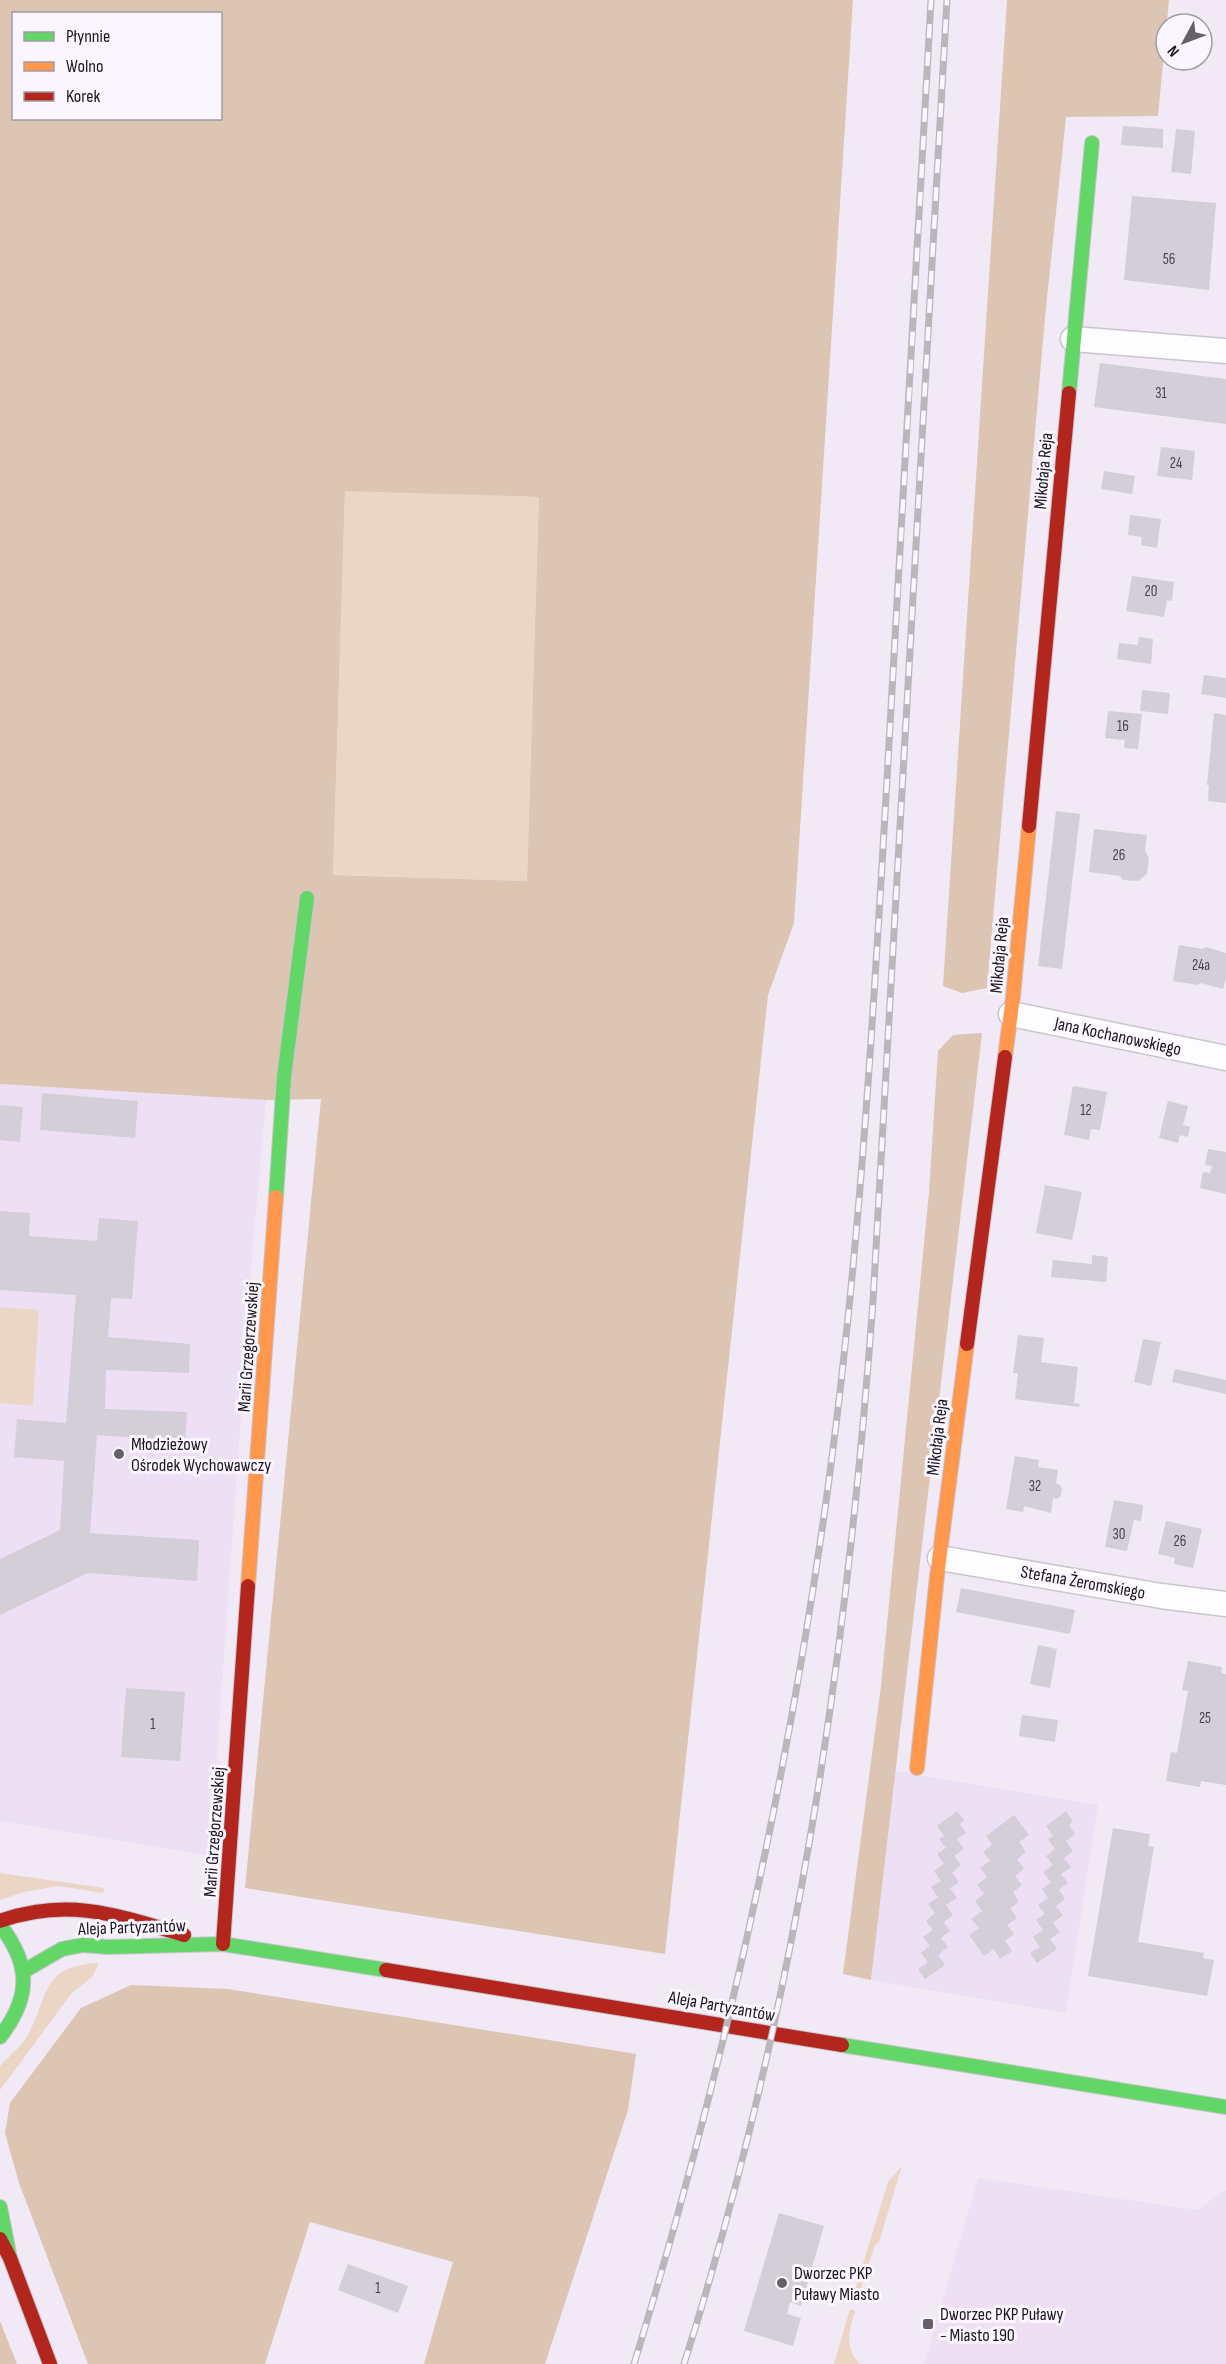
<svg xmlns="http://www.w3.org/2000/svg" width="1226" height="2364" font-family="'Sofia Sans Condensed',sans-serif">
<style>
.built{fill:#ede0f4}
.green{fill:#ebd6c6}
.forest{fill:#dcc5b2;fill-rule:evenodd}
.building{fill:#d3ced7}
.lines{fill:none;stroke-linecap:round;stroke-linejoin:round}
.street-casing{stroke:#cbc5ce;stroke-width:27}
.fast-casing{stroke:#cbc5ce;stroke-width:16}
.slow-casing{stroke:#cbc5ce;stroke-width:16}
.jam-casing{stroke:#cbc5ce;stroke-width:16}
.street{stroke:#fdfcfe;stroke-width:24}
.fast{stroke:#63d668;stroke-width:14}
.slow{stroke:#ff974d;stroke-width:14}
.jam{stroke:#b3261e;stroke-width:14}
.rail-casing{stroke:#b9b7ba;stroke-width:7}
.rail{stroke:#faf5fe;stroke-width:4.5;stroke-dasharray:14;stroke-linecap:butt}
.poi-dot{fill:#666069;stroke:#faf5fe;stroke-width:2}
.labels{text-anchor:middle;stroke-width:6;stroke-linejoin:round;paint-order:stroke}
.number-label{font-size:15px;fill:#49444c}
.street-label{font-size:18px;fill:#1b161e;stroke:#faf5fe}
.poi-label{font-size:18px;fill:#1b161e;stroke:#faf5fe;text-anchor:start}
</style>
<rect width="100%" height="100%" fill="#f1e9f5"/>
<g class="built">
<polygon points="0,1084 266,1100 253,1244 210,1856 0,1821"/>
<polygon points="895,1771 1098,1805 1066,2013 871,1980"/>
<polygon points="978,2178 1197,2210 1226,2190 1226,2364 924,2364"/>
</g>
<g class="green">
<polygon points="345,490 539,497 527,881 333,875"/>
<polygon points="0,1307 39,1310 33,1406 0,1403"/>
<polygon points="0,1873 104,1888 103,1893 58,1886 24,1892 0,1900"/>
<path d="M99,1963L93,1976L71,1994L0,2090V2066C9,2056 21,2047 28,2035C50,1995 40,1966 99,1963Z"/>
<polygon points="902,2166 879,2242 875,2245 859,2295 854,2293 888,2182"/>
<path d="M850,2309L855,2311C849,2331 844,2347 860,2364H834Z"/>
</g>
<g class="forest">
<path d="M0,0H853L794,923L768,995L665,1954L245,1888L321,1099L266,1100L0,1084ZM14,14H220V118H14ZM345,491L539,497L527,881L333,875Z"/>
<polygon points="1007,0 1169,0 1158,116 1066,117 1045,317 987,988 962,993 943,986"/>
<polygon points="982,1033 871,1980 843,1974 881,1686 929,1192 938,1051 953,1035"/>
<polygon points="131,1985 228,1989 636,2054 628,2110 545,2364 424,2364 453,2262 310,2222 265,2364 88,2364 19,2183 5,2133 10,2103 81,2008"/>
<polygon points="0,2321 17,2364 0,2364"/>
</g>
<g class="building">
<polygon points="1123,126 1163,129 1163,148 1121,145"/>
<polygon points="1176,129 1195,131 1191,174 1171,172"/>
<polygon points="1132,196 1216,203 1209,290 1124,280"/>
<polygon points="1100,363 1226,379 1226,424 1094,407"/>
<polygon points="1161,447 1195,451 1192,480 1157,476"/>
<polygon points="1104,471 1135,476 1132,494 1101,489"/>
<polygon points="1130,515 1161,519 1157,548 1141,545 1142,537 1128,535"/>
<polygon points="1132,576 1174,582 1172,601 1167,600 1164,617 1126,611"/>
<polygon points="1139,637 1153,639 1151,664 1117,659 1119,643 1138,645"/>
<polygon points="1204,675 1226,678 1226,698 1201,694"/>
<polygon points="1142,690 1170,693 1168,714 1140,711"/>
<polygon points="1108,711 1142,714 1138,749 1124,748 1125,740 1105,738"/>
<polygon points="1214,713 1226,715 1226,803 1208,801 1209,785 1207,785"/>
<polygon points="1056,811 1080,814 1062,969 1038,966"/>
<polygon points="1094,829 1147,835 1145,851 1149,858 1147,874 1138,881 1123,880 1120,876 1089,872"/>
<polygon points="1179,945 1203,949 1206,947 1226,953 1226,977 1223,989 1201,983 1198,985 1173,981"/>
<polygon points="1073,1086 1107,1092 1100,1130 1091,1129 1089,1140 1064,1135"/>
<polygon points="42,1093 138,1101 135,1138 40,1130"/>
<polygon points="1168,1101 1188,1106 1183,1125 1190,1127 1188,1137 1180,1135 1178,1143 1159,1138"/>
<polygon points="0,1105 23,1107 20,1142 0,1140"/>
<polygon points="1208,1149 1226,1152 1226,1194 1200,1188 1203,1172 1210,1173 1212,1166 1205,1165"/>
<polygon points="1045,1185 1082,1192 1072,1240 1036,1233"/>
<polygon points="0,1211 30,1213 29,1236 97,1241 99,1218 138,1221 132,1299 111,1298 108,1337 190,1344 189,1373 106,1370 105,1409 187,1412 185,1441 97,1435 90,1533 199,1540 197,1581 88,1573 0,1615 0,1559 60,1530 64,1461 14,1457 17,1419 66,1423 76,1295 0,1290"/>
<polygon points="1092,1255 1108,1257 1106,1282 1051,1277 1053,1260 1092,1264"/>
<polygon points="1018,1335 1044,1338 1041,1362 1078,1367 1074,1403 1080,1404 1079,1407 1015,1399 1018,1373 1013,1373"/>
<polygon points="1143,1339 1161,1342 1151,1386 1134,1382"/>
<polygon points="1175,1369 1226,1380 1226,1394 1172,1382"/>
<polygon points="1015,1456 1039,1460 1038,1467 1058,1470 1056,1484 1059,1484 1062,1488 1061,1496 1057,1499 1053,1498 1051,1513 1024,1506 1023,1512 1006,1509"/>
<polygon points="1114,1500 1143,1505 1141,1521 1134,1520 1127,1551 1105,1547"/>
<polygon points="1166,1521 1202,1529 1193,1568 1174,1564 1175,1558 1158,1554"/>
<polygon points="961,1588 1075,1610 1070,1634 956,1612"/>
<polygon points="1038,1645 1057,1649 1050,1688 1030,1684"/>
<polygon points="1188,1661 1222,1667 1221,1673 1226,1674 1226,1785 1201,1781 1200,1787 1166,1781 1171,1752 1177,1753 1188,1691 1182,1690"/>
<polygon points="126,1688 185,1692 180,1761 121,1757"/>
<polygon points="1022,1715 1058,1720 1055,1742 1019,1736"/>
<polygon points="957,1811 964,1820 960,1824 966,1833 957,1839 964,1849 954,1856 961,1865 952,1873 959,1882 950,1888 957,1898 946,1905 953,1915 944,1922 950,1931 941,1938 948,1947 938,1955 945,1965 925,1979 918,1969 928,1962 921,1953 930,1946 923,1937 933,1930 926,1921 935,1913 928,1904 938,1897 931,1887 941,1881 934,1871 944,1864 937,1854 946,1848 939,1839 944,1836 937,1826"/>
<polygon points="1066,1811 1073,1821 1069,1825 1075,1834 1066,1841 1073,1851 1064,1858 1071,1867 1061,1874 1068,1883 1059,1890 1065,1899 1056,1906 1063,1915 1053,1923 1060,1932 1050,1939 1057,1949 1037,1963 1030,1953 1040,1947 1033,1937 1043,1930 1036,1920 1045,1914 1038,1905 1048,1898 1042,1889 1051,1882 1043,1872 1053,1865 1046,1856 1055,1849 1048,1839 1053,1836 1046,1826"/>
<polygon points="1014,1815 1029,1835 1019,1842 1026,1852 1017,1859 1024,1869 1015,1876 1022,1885 1013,1892 1019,1902 1010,1908 1017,1918 1007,1925 1014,1934 1005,1941 1012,1951 1000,1959 994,1949 984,1956 969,1935 979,1928 971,1919 982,1911 975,1901 984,1894 977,1885 987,1877 980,1868 990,1861 983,1852 992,1845 986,1836"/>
<polygon points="1113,1828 1150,1834 1148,1846 1154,1847 1138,1942 1204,1953 1203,1958 1214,1960 1207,1996 1088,1976"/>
<polygon points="779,2213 824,2226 801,2306 790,2302 787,2314 801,2318 793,2346 744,2331"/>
<polygon points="348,2264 408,2286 398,2313 338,2290"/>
</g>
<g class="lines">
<defs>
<g id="street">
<polyline points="1073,339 1226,351"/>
<polyline points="1011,1014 1226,1058"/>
<polyline points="940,1558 1161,1596 1226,1604"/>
</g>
<g id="fast">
<polyline points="1069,393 1092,143"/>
<polyline points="276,1197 284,1077 307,898"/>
<path d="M0,1925C31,1965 31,1997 0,2037"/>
<polyline points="24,1971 62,1949 83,1945 108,1947 223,1944 386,1970"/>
<polyline points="842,2045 1226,2107"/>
<polyline points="0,2207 10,2258"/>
</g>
<g id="slow">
<polyline points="1005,1057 1013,997 1029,826"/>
<polyline points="248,1586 276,1197"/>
<polyline points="917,1768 937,1576 967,1344"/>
</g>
<g id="jam">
<polyline points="1029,826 1069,393"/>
<polyline points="967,1344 1005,1057"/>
<path d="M0,1921C68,1897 118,1915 184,1935"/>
<polyline points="223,1944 248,1586"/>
<polyline points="386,1970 842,2045"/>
<polyline points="0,2239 10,2258 50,2364"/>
</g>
</defs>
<use href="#street" class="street-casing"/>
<use href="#fast" class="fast-casing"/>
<use href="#slow" class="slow-casing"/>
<use href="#jam" class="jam-casing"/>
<use href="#street" class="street"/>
<use href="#fast" class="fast"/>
<use href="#slow" class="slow"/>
<use href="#jam" class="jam"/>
<defs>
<g id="rail">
<path d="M634,2364C720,2084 784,1799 825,1509C859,1267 873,1023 887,779C902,520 917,260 931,0"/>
<path d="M684,2364C794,2018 847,1662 873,1301L947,0"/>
</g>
</defs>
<use href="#rail" class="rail-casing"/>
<use href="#rail" class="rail"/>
</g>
<g class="poi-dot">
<circle cx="119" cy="1454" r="6"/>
<circle cx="782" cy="2283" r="6"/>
<rect x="922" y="2318" width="12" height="12" rx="3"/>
</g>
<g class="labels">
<g class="number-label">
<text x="1169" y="264">56</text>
<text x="1161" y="398">31</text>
<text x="1176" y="468">24</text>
<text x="1151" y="596">20</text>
<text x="1123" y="731">16</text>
<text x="1119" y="860">26</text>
<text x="1201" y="970">24a</text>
<text x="1086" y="1115">12</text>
<text x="1035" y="1491">32</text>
<text x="1119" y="1539">30</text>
<text x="1180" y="1546">26</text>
<text x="1205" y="1723">25</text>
<text x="153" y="1729">1</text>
<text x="378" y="2293">1</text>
</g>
<g class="street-label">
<text transform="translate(1043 471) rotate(-85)" y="6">Mikołaja Reja</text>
<text transform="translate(999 955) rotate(-85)" y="6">Mikołaja Reja</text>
<text transform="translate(1118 1036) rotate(12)" y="6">Jana Kochanowskiego</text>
<text transform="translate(248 1347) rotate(-86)" y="6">Marii Grzegorzewskiej</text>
<text transform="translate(937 1437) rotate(-83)" y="6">Mikołaja Reja</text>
<text transform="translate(1083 1582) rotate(10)" y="6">Stefana Żeromskiego</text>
<text transform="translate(214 1832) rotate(-86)" y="6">Marii Grzegorzewskiej</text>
<text transform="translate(132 1927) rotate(-2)" y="6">Aleja Partyzantów</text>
<text transform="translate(722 2006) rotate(10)" y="6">Aleja Partyzantów</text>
</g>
<g class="poi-label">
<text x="131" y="1450">Młodzieżowy<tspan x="131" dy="21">Ośrodek Wychowawczy</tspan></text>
<text x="794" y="2279">Dworzec PKP<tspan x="794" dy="21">Puławy Miasto</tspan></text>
<text x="940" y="2320">Dworzec PKP Puławy<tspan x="940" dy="21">- Miasto 190</tspan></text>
</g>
</g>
<rect x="12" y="12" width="210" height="108" fill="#faf5fe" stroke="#a19ca4" stroke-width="1.5"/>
<rect x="24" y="32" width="30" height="9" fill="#63d668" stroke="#a19ca4" stroke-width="1.5"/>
<text x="66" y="42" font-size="18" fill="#1b161e">Płynnie</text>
<rect x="24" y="62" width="30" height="9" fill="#ff974d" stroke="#a19ca4" stroke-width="1.5"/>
<text x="66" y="72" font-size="18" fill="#1b161e">Wolno</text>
<rect x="24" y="92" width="30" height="9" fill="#b3261e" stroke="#a19ca4" stroke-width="1.5"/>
<text x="66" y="102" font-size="18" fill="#1b161e">Korek</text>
<g transform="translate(1184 42) rotate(229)"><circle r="28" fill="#faf5fe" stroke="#a19ca4" stroke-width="1.5"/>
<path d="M0-4.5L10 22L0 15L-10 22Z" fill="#666069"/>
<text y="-9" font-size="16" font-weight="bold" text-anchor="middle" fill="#1b161e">N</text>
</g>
</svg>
